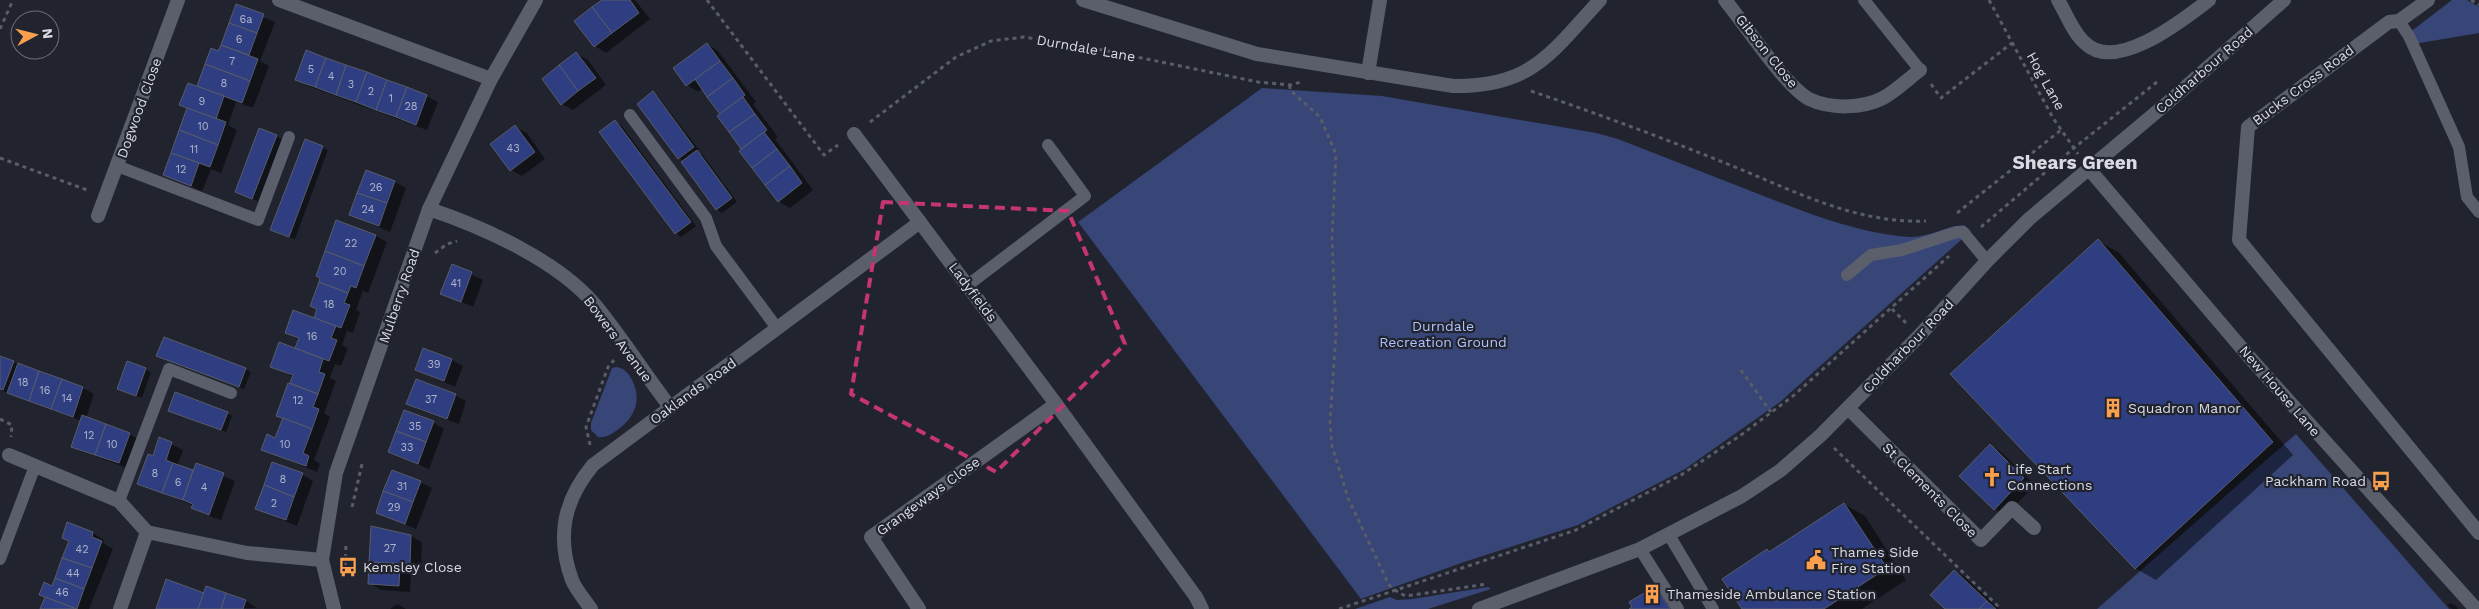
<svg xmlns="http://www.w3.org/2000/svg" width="2479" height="609" font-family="'Work Sans',sans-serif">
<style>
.green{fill:#374577}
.shadow{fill:#0007}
.building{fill:#2e3e80;stroke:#585c69}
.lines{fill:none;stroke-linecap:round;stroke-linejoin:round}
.path{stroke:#5a5d67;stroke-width:3;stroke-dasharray:4 4;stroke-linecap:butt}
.service{stroke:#5b5f6c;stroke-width:12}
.minor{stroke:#5b5f6c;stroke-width:14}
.tertiary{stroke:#5b5f6c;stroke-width:14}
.marked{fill:none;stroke:#c5356f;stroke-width:4;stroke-dasharray:10 6;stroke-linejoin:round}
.labels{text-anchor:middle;stroke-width:4.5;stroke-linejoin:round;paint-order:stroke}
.number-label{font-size:11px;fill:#aeb4ca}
.street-label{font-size:14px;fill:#d9dbe3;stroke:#21242f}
.park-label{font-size:14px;fill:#afc2fc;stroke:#21242f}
.poi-label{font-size:14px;fill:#d9dbe3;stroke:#21242f;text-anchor:start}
.district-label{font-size:19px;font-weight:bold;fill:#d9dbe3;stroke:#21242f}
</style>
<rect width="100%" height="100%" fill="#21242f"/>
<g class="green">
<polygon points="2452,0 2467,0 2479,7 2479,33 2414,44 2409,33"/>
<path d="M1262,88L1382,96L1596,133L1618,139C1664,157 1710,175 1756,193C1805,212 1855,233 1909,237C1928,238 1945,226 1964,225L1971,231L1780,402L1685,469L1578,525L1464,562L1361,599L1078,222Z"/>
<path d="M616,367C624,368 627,372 631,378C643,399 635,418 616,431C610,435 605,438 598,437L591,430V423L612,368Z"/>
<polygon points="2296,434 2449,609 2097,609"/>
<polygon points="1488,587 1491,589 1428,609 1355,609 1390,597 1397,600 1412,599"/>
</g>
<g class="shadow">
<polygon points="604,0 635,0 650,19 606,53 595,46"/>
<polygon points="237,6 275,22 260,61 269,66 253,108 236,102 228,125 237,130 221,173 211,169 202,191 164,175 212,50 219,53"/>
<polygon points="707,44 718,51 756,102 753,104 778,137 775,139 813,190 790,208 778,201 719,116 722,114 703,88 698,92 687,85"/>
<polygon points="577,54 588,60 606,85 573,110 562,104"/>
<polygon points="297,79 426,96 438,102 427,130 308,86"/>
<polygon points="653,93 658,96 699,150 697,152 703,155 737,202 722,213 716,209 684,161 679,158"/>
<polygon points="615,122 621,125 696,226 681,237 676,233"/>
<polygon points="515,127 527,133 545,159 522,176 511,170"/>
<polygon points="276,136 282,139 258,201 242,195"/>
<polygon points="322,147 328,150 295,239 277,233 272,230"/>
<polygon points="395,182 406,188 390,232 351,215"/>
<polygon points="376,236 387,242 368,293 363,291 356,310 360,312 353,333 347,331 342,345 348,348 341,366 335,364 330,378 336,381 324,413 330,417 314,460 320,464 317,472 263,449 276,439 284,419 277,415 293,377 272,366 296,350 300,340 287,333 315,319 318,310 311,306"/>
<polygon points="2098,241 2119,253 2293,455 2156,580 2135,568"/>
<polygon points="453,266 483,280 473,307 442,293"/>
<polygon points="0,357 83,388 94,394 86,418 129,434 140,440 130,469 84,452 73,446 82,421 0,390"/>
<polygon points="163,358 245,369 251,372 244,389"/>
<polygon points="452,360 463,366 455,387 416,370"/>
<polygon points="145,369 151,372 142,398 118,389"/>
<polygon points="455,395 466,401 459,424 419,410 408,404"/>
<polygon points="175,413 227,413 232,416 226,432"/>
<polygon points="433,422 444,429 429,469 390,452"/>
<polygon points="160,439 183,450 177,466 194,472 197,465 235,481 221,520 204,514 193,508 194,506 139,483 154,457"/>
<polygon points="1990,446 2001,452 2035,485 2006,515 1995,509"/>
<polygon points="302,474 313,481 297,526 256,509"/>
<polygon points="2377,476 2383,479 2392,489 2386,487"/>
<polygon points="420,482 432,488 416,529 377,512"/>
<polygon points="1844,504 1865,516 1906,580 1862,609 1743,609 1767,550 1771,552"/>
<polygon points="68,524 93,533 104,540 103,543 113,549 89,609 41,609 53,587 70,541 63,538"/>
<polygon points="372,527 411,536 422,542 421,570 411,569 410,592 381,590 369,583"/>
<polygon points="1955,571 1966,578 1999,609 1947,609"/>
<polygon points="205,594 246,601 257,608 159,609"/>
<polygon points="2450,603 2456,606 2458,609 2452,609 2448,605"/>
<polygon points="397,604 406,609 390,609"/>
</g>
<g class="building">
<polygon points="602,0 630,0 639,13 612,33 592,7"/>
<polygon points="236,4 264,14 257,33 229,23"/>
<polygon points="592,7 612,33 594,47 574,21"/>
<polygon points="229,23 257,33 249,55 221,45"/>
<polygon points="707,43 720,61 686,86 673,68"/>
<polygon points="221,45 258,59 250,81 205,64 211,48 218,51"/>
<polygon points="306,50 326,58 315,87 295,80"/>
<polygon points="576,52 596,78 578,91 559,65"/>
<polygon points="326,58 346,65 336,95 315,87"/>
<polygon points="720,61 733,78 707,97 695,79"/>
<polygon points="205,64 250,81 242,103 197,86"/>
<polygon points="346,65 367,72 356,102 336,95"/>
<polygon points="559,65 578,91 561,105 542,79"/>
<polygon points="367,72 387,80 376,110 356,102"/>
<polygon points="733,78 745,95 720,114 707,97"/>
<polygon points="387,80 407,87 396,117 376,110"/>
<polygon points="188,83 224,96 216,119 179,105"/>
<polygon points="407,87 427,95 416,125 396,117"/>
<polygon points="653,91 694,147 678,159 637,104"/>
<polygon points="743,97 755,114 729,132 717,116"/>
<polygon points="187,108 226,122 218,145 179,130"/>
<polygon points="755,114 767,130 741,149 729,132"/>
<polygon points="615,120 691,222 675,234 599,132"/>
<polygon points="515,125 535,152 510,171 490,144"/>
<polygon points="259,128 277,135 252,199 235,192"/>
<polygon points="179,130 218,145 210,167 171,153"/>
<polygon points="764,132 777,149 752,168 739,151"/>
<polygon points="305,139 323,146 289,237 270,230"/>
<polygon points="777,149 790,166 765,185 752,168"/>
<polygon points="697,150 732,198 716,210 681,162"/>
<polygon points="171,153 199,163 191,186 163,175"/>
<polygon points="790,166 802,183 778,202 765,185"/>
<polygon points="366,170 395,181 387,203 357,193"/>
<polygon points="357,193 387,203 379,226 349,215"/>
<polygon points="336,220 376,235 364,266 325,251"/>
<polygon points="2098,239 2273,442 2135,569 1950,374"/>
<polygon points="325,251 364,266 356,288 351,286 348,293 319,282 320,278 316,276"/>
<polygon points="452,264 472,272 461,302 440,294"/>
<polygon points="319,282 348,293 344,303 350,305 341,328 314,318 317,309 310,306"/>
<polygon points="293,310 336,326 331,338 337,340 329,361 295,348 299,338 285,333"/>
<polygon points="164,337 246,368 239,387 156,356"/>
<polygon points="279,342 323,359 319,372 325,374 318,394 290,383 293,375 270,367"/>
<polygon points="423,348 452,359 444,381 415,370"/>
<polygon points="0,356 14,361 3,390 0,389"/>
<polygon points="127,361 146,368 136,396 117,389"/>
<polygon points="18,363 39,371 29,401 7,393"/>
<polygon points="39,371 62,379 51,409 29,401"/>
<polygon points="62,379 83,387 73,417 51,409"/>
<polygon points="416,379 456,394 447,419 406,404"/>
<polygon points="288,383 318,394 313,407 319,409 312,429 276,416"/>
<polygon points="175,392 228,412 221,430 168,411"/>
<polygon points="404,410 434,421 426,442 396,431"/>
<polygon points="82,415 106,424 95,455 71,447"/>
<polygon points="283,418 312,429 303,453 309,456 306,466 261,450 267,434 275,438"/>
<polygon points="106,424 130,433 119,463 95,455"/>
<polygon points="396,431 426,442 418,464 388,452"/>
<polygon points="159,437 172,442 166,460 173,463 162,493 137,484 148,454 153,456"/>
<polygon points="1990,444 2024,478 1994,510 1959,476"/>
<polygon points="272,462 303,473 294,497 264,485"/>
<polygon points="173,463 193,470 183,500 162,493"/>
<polygon points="196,463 224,473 209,515 191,508 193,504 183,500"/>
<polygon points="392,470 421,481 413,502 383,491"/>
<polygon points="264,485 294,497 286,520 255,509"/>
<polygon points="383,491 413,502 405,524 376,513"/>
<polygon points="1844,503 1887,568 1824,609 1742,609 1722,579 1767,549 1769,552"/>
<polygon points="67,522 93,532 92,537 102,541 92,568 62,558 69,541 62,538"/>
<polygon points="371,526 411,535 410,564 369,562"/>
<polygon points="62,558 92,568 84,589 55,578"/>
<polygon points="369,562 400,564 399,586 368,584"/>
<polygon points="1954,570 1987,601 1979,609 1945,609 1930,595"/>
<polygon points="55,578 84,589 77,609 39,595 44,582 52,586"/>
<polygon points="166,579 204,593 198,609 156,609"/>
<polygon points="206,586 226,593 221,609 198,609"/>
<polygon points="1656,586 1670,609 1629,609 1632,607 1629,602"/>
<polygon points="226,593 246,600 243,609 221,609"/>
<polygon points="45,597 74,608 74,609 40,609"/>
<polygon points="1987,601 1996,609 1979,609"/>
</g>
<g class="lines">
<g class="path">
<polyline points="707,0 824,155 838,145"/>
<polyline points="1989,0 2053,118 2078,154"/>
<polyline points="2471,0 2479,5"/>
<polyline points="0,29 13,0"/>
<polyline points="1931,84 1941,98 2012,43"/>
<polyline points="1290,85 1290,90 1320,117 1336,154 1332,238 1336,333 1330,423 1332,446 1348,498 1389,585 1399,593 1406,596 1487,584"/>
<path d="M1531,91C1595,113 1658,136 1720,161C1787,187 1852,224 1926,221"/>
<polyline points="870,122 956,57 991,41 1024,37 1103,50 1258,82 1290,85 1301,82"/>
<polyline points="0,158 87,190"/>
<polyline points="1957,213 2061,130"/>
<polyline points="1981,227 2074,148 2157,82 2160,82"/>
<polyline points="435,253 447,244 457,241"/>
<polyline points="1906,323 1891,308 1949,256"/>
<polyline points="1741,370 1771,412"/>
<polyline points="0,419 12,425 11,437"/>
<polyline points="590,445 586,427 608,367 614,360"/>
<polyline points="1834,448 2001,609"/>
<polyline points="352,507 362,464"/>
<polyline points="345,566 346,545"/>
<polyline points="1339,609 1576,530 1681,475 1741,435 1793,396 1891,308"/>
</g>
<g class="service">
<polyline points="1864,0 1920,70"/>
<polyline points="2399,21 2409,36 2459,147 2467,197 2479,212"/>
<polyline points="630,115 706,218 716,246 777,328"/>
<polyline points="117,166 258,220 289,137"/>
<polyline points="1847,275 1871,255 1902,250 1957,232 1963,232 1987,261"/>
<polyline points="968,285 1085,196 1048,145"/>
<polyline points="119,501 169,369 231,393"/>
<polyline points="1669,535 1713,609"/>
<polyline points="1640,549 1678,609"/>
<polyline points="0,559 35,466"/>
</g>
<g class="minor">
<polyline points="279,0 491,79"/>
<path d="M1083,0L1257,54L1453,86C1532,87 1551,53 1600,0"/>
<path d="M1725,0C1744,23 1786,87 1809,99C1830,109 1862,109 1883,98C1896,91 1908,79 1920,70"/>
<path d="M2058,0C2066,13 2073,33 2085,43C2116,74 2184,19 2209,0"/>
<polyline points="2428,0 2399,21 2389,22 2248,127 2239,240 2479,533"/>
<polyline points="1368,73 1380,0"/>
<polyline points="854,134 1056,404 1196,597 1202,609"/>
<path d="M429,209C483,227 559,261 596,306C622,338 645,374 670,407"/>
<polyline points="98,216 178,0"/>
<polyline points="1848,408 1981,540 2012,508 2034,528"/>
<polyline points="9,455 119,501 147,532 247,553 322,560"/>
<polyline points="120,609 147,532"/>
<polyline points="334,609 322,560 336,473 429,209 491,79 536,0"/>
<path d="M591,609C585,600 576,590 572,580C556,536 564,500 593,465L920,222"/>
<polyline points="919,609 871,537 1056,404"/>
</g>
<g class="tertiary">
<polyline points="2089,169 2251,359 2476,609"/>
<polyline points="1479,609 1640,549 1742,496 1781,470 1821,435 1919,336 1987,261 2029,219 2172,99 2284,0"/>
</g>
</g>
<path class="marked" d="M883,202L1068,211L1125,344L996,472L851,394Z"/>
<defs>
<symbol id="building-bare" viewBox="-9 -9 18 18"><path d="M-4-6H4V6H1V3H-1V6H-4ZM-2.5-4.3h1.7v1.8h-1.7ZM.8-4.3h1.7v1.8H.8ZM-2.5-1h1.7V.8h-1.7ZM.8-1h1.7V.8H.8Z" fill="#f99f4d" stroke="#21242f" stroke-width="2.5" paint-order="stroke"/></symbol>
<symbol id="church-bare" viewBox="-9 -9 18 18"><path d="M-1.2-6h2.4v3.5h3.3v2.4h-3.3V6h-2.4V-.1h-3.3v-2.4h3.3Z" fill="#f99f4d" stroke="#21242f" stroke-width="2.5" paint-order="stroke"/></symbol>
<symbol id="bus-bare" viewBox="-9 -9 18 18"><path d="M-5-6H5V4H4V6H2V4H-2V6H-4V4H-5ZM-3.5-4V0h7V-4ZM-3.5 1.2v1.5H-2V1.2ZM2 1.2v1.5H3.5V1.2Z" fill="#f99f4d" stroke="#21242f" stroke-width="2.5" paint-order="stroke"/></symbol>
<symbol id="civic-bare" viewBox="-9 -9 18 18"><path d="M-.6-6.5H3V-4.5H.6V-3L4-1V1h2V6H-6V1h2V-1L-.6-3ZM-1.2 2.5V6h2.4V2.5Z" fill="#f99f4d" stroke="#21242f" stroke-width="2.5" paint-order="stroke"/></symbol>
</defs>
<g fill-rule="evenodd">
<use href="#building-bare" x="2099" y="394" width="28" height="28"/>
<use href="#church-bare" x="1978" y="463" width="28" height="28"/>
<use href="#bus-bare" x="2367" y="467" width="28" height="28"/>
<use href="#civic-bare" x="1802" y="546" width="28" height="28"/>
<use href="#bus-bare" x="334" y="553" width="28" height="28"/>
<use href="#building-bare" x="1638" y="580" width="28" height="28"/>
</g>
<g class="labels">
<g class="number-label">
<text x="246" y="23">6a</text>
<text x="239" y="43">6</text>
<text x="232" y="65">7</text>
<text x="311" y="73">5</text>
<text x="331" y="80">4</text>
<text x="224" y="87">8</text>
<text x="351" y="88">3</text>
<text x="371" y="95">2</text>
<text x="391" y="102">1</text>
<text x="202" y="105">9</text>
<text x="411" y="110">28</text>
<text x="203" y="130">10</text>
<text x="513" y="152">43</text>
<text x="194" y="153">11</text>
<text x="181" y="173">12</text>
<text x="376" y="191">26</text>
<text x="368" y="213">24</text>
<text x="351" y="247">22</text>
<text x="340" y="275">20</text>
<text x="456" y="287">41</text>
<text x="329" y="308">18</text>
<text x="312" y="340">16</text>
<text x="434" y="368">39</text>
<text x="23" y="386">18</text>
<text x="45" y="394">16</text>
<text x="67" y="402">14</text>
<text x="431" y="403">37</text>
<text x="298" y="404">12</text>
<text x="415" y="430">35</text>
<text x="89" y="439">12</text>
<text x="112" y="448">10</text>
<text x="285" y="448">10</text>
<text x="407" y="451">33</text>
<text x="155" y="477">8</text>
<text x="283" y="483">8</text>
<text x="178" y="486">6</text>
<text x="402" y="490">31</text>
<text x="204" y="491">4</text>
<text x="274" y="507">2</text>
<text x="394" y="511">29</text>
<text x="390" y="552">27</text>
<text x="82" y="553">42</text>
<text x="73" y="577">44</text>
<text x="62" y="596">46</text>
</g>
<g class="street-label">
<text transform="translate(1086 48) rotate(10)" y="5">Durndale Lane</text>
<text transform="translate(1767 51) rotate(51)" y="5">Gibson Close</text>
<text transform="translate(2204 70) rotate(-41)" y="5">Coldharbour Road</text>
<text transform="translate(2046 81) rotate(61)" y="5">Hog Lane</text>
<text transform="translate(2303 85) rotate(-37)" y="5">Bucks Cross Road</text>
<text transform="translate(139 108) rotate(-70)" y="5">Dogwood Close</text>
<text transform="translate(973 292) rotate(53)" y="5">Ladyfields</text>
<text transform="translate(399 296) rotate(-71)" y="5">Mulberry Road</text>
<text transform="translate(618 339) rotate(53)" y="5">Bowers Avenue</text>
<text transform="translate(1908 346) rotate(-46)" y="5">Coldharbour Road</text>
<text transform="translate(693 391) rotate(-36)" y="5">Oaklands Road</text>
<text transform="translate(2280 391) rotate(49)" y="5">New House Lane</text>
<text transform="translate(1930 490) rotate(45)" y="5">St Clements Close</text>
<text transform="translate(928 496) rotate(-36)" y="5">Grangeways Close</text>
</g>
<g class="park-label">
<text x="1443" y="331">Durndale<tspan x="1443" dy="16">Recreation Ground</tspan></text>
</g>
<g class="poi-label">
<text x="2128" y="413">Squadron Manor</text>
<text x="2007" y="474">Life Start<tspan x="2007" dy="16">Connections</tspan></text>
<text x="2366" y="486" text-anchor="end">Packham Road</text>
<text x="1831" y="557">Thames Side<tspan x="1831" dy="16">Fire Station</tspan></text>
<text x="363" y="572">Kemsley Close</text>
<text x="1667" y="599">Thameside Ambulance Station</text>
</g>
<g class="district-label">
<text x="2075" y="169">Shears Green</text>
</g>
</g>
<g transform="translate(35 35) rotate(83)"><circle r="24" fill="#21242f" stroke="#6b6d77"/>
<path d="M0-4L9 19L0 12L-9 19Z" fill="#f99f4d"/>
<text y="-8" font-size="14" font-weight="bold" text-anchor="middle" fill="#d9dbe3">N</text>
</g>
</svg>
